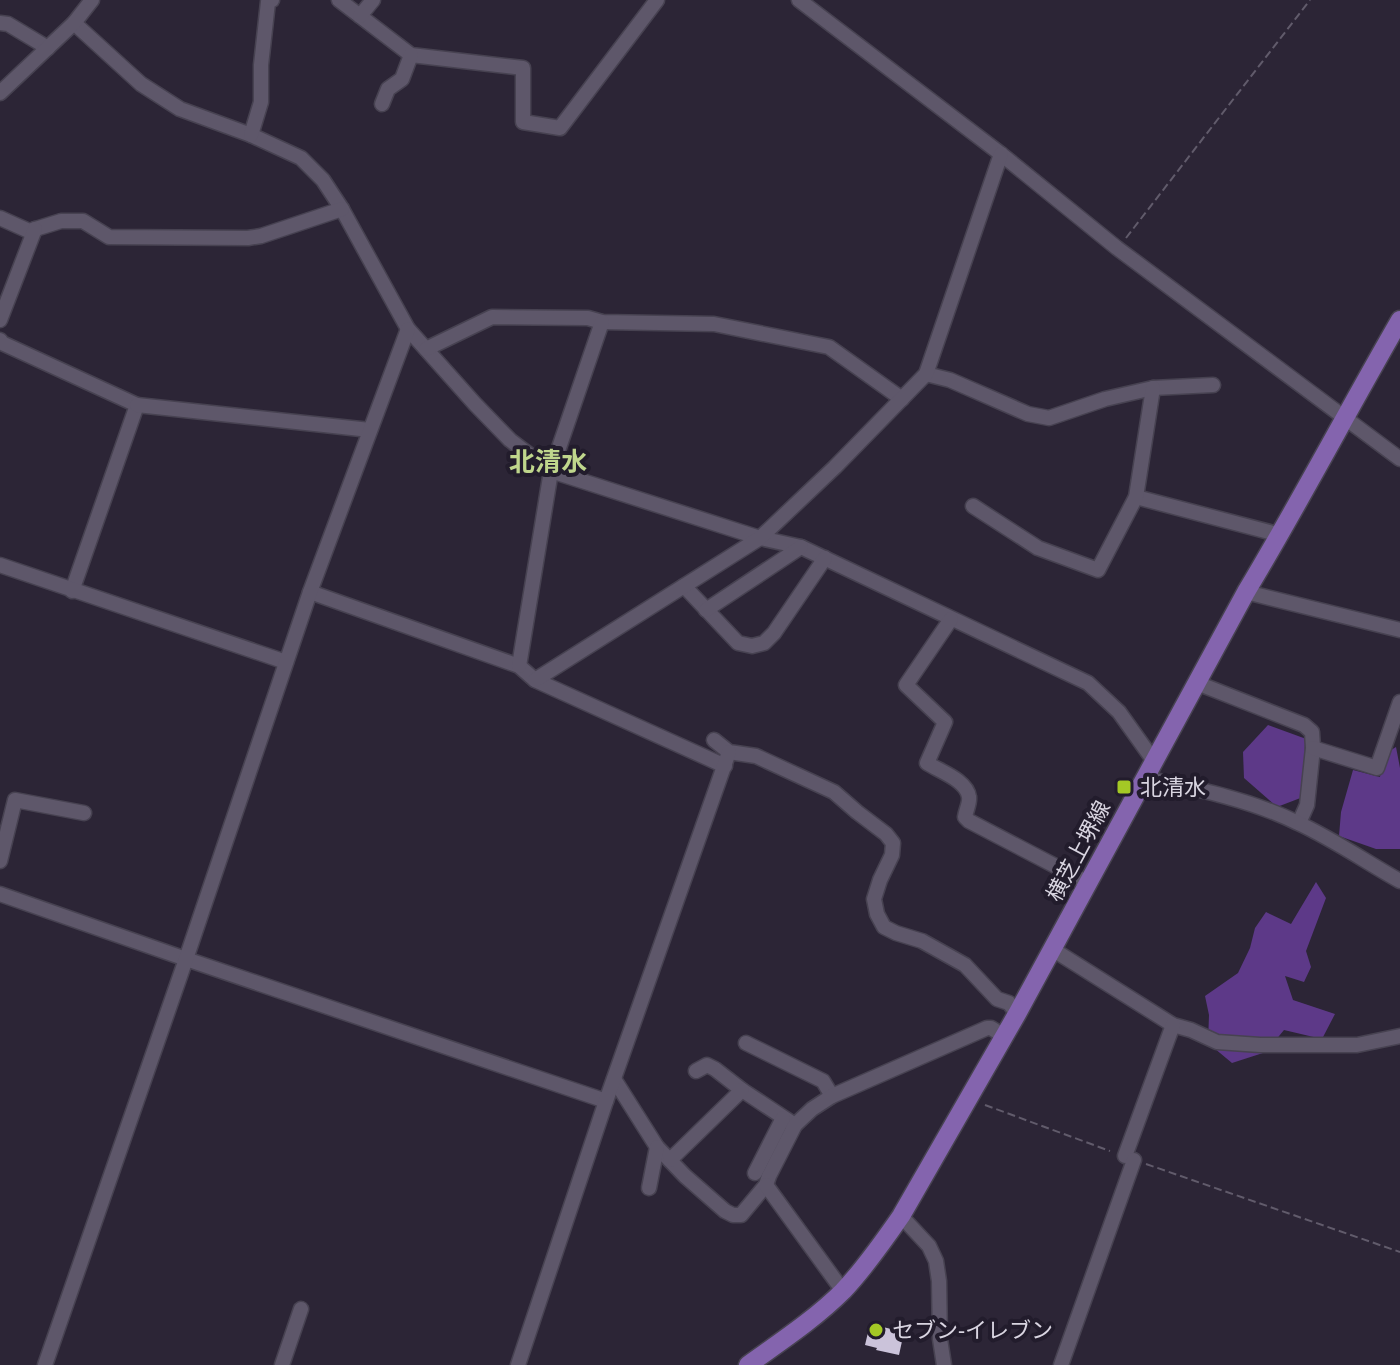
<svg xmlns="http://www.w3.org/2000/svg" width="1400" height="1365" font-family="'Noto Sans','Noto Sans JP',sans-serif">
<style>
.forest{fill:#5d3988}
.building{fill:#cbc3da}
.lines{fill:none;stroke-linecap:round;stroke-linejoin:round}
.minor-casing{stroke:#474251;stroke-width:17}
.major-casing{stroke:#474251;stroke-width:21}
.path{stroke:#615b6b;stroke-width:2;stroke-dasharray:8 4;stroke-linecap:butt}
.minor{stroke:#5e576a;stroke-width:14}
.major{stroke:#8464ae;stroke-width:18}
.poi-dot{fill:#a4c825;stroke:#221c2c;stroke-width:3}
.labels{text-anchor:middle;stroke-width:8;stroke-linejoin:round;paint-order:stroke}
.poi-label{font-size:22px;fill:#d9d5e1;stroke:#221c2c;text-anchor:start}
.street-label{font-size:22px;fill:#d9d5e1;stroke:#221c2c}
.quarter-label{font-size:26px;font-weight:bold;fill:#bfd68c;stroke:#221c2c}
</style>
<rect width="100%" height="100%" fill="#2c2536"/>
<g class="forest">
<polygon points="1268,725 1320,744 1303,797 1277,807 1244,778 1243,752"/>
<polygon points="1396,747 1400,768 1400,849 1376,849 1339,836 1341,812 1353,770 1380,777 1383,755"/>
<polygon points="1316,882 1326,898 1306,951 1311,967 1304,982 1285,976 1293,1000 1335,1014 1322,1039 1284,1030 1266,1052 1232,1063 1208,1043 1209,1015 1205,996 1238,973 1250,948 1255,928 1266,912 1291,924"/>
</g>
<polygon class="building" points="870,1324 904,1332 899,1355 876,1350 877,1348 865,1345"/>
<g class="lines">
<defs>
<g id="minor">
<polyline points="339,0 411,55 523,68 523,122 560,128 657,0"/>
<polyline points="799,0 1001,154 1117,248 1400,459"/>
<polyline points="360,16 373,0"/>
<polyline points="0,23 8,24 48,48"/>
<polyline points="74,23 141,84 180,109 251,135 301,158 323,180 342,209 408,329 475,404 510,440 551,471 760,538 801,547 1088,683 1119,712 1154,761"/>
<polyline points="0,93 74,23 92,0"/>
<polyline points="382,104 388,89 402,79 411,55"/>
<polyline points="251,135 261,102 261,65 268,2 272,0"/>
<polyline points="0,218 29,231 61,221 83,221 109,237 248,238 261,236 342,209"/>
<polyline points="0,320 35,229"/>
<polyline points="0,340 2,343 137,405 72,591"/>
<polyline points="426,349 492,317 588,318 602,322 714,324 829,347 902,399"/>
<polyline points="926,374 950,380 1028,414 1049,418 1105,399 1153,388 1213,385"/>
<polyline points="137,405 370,430"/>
<polyline points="1136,497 1281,535"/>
<polyline points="973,506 1038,548 1098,570 1136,497 1153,388"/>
<polyline points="0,565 286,662"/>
<polyline points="684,586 738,643 752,646 764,643 774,633 825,558"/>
<polyline points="310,592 519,666 535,680 725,766"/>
<polyline points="1246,592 1400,630"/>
<polyline points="706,610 801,547"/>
<path d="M951,619L906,685L945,722L927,763C939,771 967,780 969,797C970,803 966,810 965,817L969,821L1088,883"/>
<polyline points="519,666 551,471 602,322"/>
<polyline points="535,680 760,538 835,467 926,374 1001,154"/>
<polyline points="1197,683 1304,725 1312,732 1313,748 1307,805 1299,823"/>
<polyline points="714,740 729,752 756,756 834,792 857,812 886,834 893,843 892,855 880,880 874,899 877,914 884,927 896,933 922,941 965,965 997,999 1009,1003 1017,1014"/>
<polyline points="1313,748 1377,768 1400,702"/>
<path d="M1144,778C1197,789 1249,799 1298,823C1333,839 1366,862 1400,881"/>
<polyline points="0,861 15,800 84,813"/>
<polyline points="0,894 186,959 606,1101"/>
<polyline points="1052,949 1173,1025 1191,1030 1217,1042 1260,1045 1357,1045 1400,1036"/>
<polyline points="746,1043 823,1081 832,1096"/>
<polyline points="696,1071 707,1065 715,1069 742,1090 795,1125"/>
<polyline points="614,1079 657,1147 685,1176 725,1211 733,1215 741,1215 766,1185 769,1176 795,1125 812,1109 832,1096 987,1028 991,1028 1004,1036"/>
<polyline points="1125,1156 1173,1025"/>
<polyline points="670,1160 742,1090"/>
<polyline points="755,1173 783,1118"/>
<polyline points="766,1185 843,1291"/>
<polyline points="649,1188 657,1147"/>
<polyline points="901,1216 929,1246 936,1261 939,1281 940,1339 944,1365"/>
<polyline points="45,1365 186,959 310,592 408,329"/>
<polyline points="282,1365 301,1309"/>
<polyline points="518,1365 606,1101 729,752"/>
<polyline points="1061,1365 1134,1160"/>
</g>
<path id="major" d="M748,1365C780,1342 815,1319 843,1291C864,1269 883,1242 901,1216L1017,1014L1246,592C1300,502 1348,410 1400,320"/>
</defs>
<use href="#minor" class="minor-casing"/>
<use href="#major" class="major-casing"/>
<g class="path">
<polyline points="1126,238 1310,0"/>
<polyline points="985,1105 1110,1151"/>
<polyline points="1146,1164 1400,1252"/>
</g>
<use href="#minor" class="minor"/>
<use href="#major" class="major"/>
</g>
<g class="poi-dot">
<rect x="1116" y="779" width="16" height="16" rx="4"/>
<circle cx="876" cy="1330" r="8"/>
</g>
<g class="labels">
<g class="poi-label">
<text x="1140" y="795">北清水</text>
<text x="892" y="1338">セブン-イレブン</text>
</g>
<g class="street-label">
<text transform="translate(1078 851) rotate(-62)" y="8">横芝上堺線</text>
</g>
<g class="quarter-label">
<text x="548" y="471">北清水</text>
</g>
</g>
</svg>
